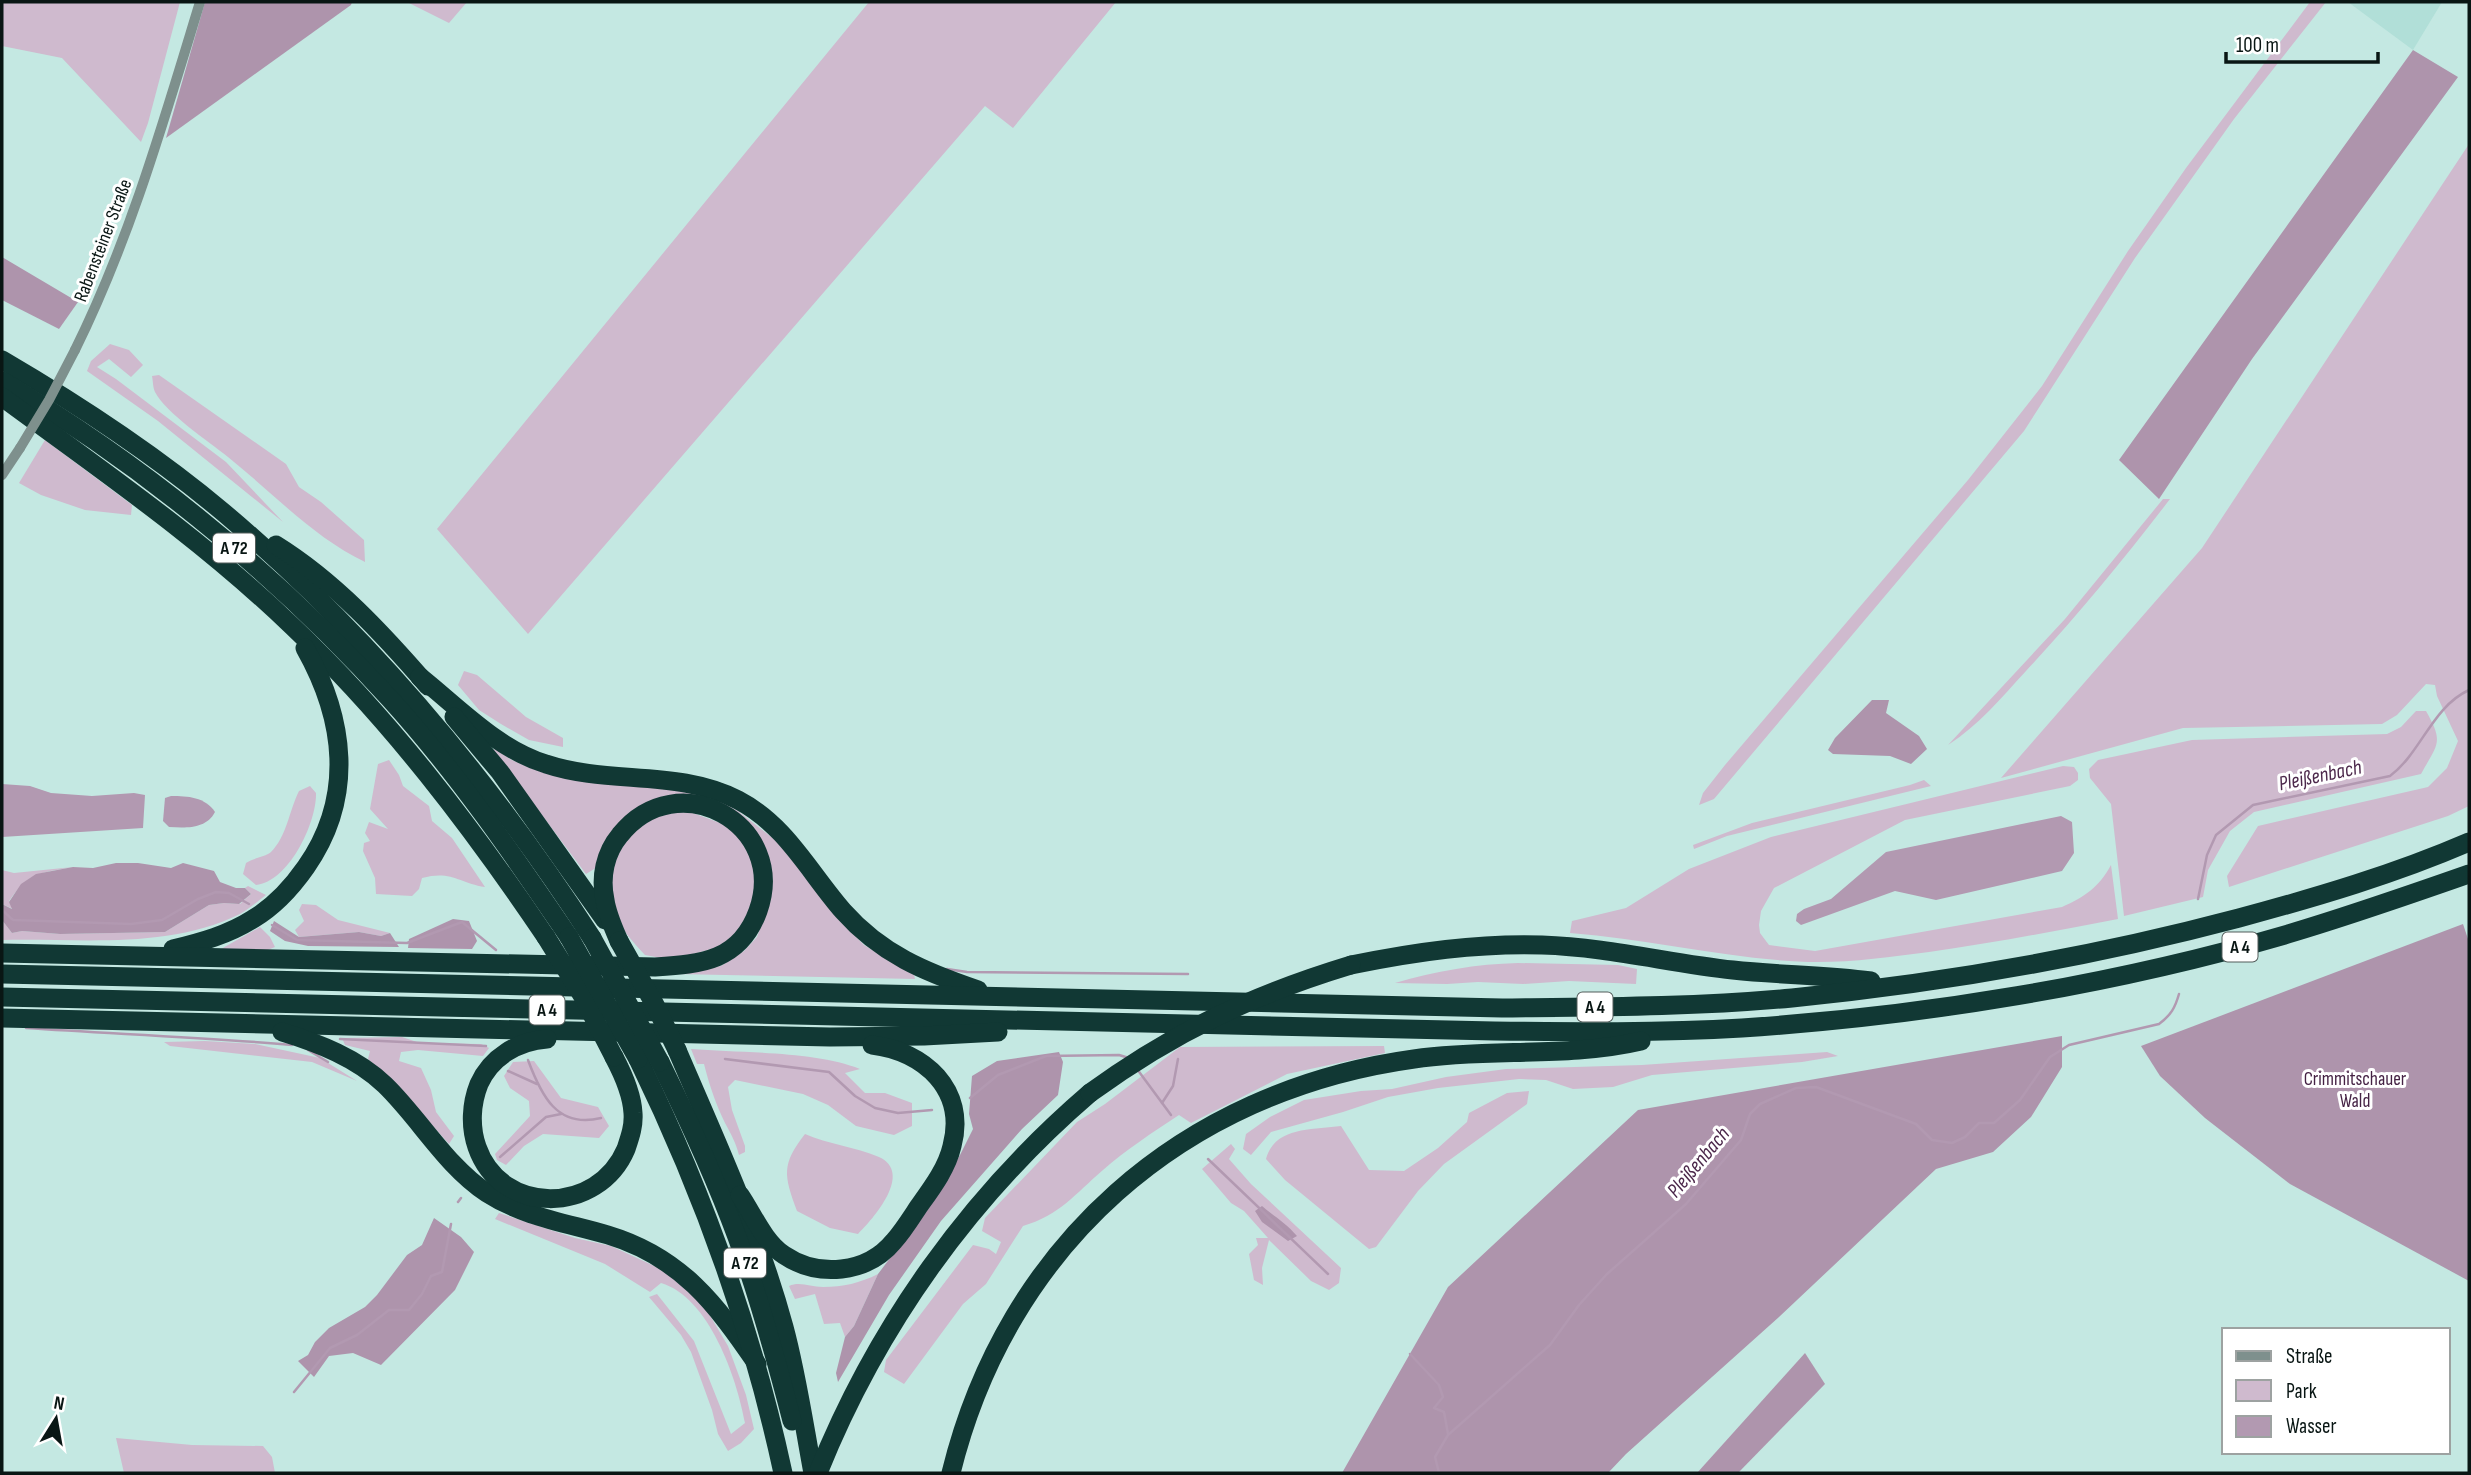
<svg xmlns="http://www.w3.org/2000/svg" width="2471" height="1475" font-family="'Sofia Sans Condensed',sans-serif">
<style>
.built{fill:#b1dfd8}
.green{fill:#cfbace}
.forest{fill:#ae94ac}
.water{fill:#b299b1}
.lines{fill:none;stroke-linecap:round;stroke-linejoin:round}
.stream{stroke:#b299b1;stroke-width:2.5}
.street{stroke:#7e908d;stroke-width:10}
.highway{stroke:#113834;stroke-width:19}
.street-bridge{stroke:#7e908d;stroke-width:10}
.highway-bridge{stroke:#113834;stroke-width:19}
.labels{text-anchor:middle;stroke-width:6;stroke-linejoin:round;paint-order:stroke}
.shield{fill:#fff;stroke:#535c5a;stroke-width:2}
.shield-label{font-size:18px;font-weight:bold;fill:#091614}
.street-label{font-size:19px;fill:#091614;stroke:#fff}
.park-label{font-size:19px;fill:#452244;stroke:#fff}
.water-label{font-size:21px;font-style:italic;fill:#4c284b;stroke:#fff}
</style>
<rect width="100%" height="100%" fill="#c4e8e2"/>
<polygon class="built" points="2348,2 2442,2 2413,50"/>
<g class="green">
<polygon points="2,2 180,2 148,123 141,142 62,58 2,46"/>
<polygon points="407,2 467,2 449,23"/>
<polygon points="869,2 1116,2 1013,128 985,106 528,634 437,529"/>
<polygon points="2310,2 2326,2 2234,119 2135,258 2024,431 1714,799 1699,805 1703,793 1725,765 1968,480 2042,386 2128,251 2186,168"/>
<polygon points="2469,144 2469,806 2448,816 2229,887 2227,876 2258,826 2428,787 2447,768 2458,741 2437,696 2435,685 2426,684 2397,715 2382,724 2183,728 2001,778 2202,548"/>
<polygon points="110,344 129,350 143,365 131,377 109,359 97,367 116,379 226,462 283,522 158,421 87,371 91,361"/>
<path d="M159,375L286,464L299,487L321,502L364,540L365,562C313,537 273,493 228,457C208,441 166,413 155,392C153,388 153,381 152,376Z"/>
<polygon points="45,440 132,505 131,515 85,510 41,495 19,483"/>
<path d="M2163,499H2170C2125,558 2077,616 2026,671C2001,698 1979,725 1948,745L2065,619Z"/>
<polygon points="464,671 477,675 526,717 563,738 563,747 529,740 501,724 479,710 458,685"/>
<path d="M2416,711H2426C2444,743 2438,743 2421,774L2254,812L2230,831L2208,870L2203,897L2124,916L2111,804L2090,778L2089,769L2098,760L2192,740L2387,734L2401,727Z"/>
<polygon points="495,749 512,760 533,769 684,790 722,802 738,811 783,846 836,916 864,945 914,975 915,979 674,974 673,972 721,966 744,951 757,937 770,901 771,873 739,815 658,800 599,866 586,874 493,750"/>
<path d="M389,760L399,775L403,786L429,806L432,821L452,838L485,887C459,883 451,870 422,878L419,889L412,896L376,894L375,878L363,851L364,843L370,841L365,833L369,822L388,829L370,809L378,764Z"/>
<path d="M2063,766L2074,767L2078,773V780L2070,786L1905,820L1774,888L1761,911L1759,925L1760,933L1769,945L1815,951L2062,907C2085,897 2099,887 2111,865L2118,919C2055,931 1993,943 1929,952C1889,957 1849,963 1808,962C1727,959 1650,939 1570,933L1572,921L1626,908L1689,869L1771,837Z"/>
<polygon points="1924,780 1931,786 1727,836 1694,849 1693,845 1752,823 1910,785"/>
<path d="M310,786L316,793C317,822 289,882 256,885L243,874L246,863C253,858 265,857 271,852C287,836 289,811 299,791Z"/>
<path d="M682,809L734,828L755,861L753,911L726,945L672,960L645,955C636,945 624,933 619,921C605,888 611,846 641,823C651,816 670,813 682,809Z"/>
<path d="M73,867C40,873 29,872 9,901L13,909L2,904V870L14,873Z"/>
<path d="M248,886L266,895C258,901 249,909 240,914C167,950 80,938 2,940V920L12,933L22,931L60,934L165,932L209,905L224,903L240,904L251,894L245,888Z"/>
<polygon points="302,904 316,905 338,920 390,933 381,936 359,932 299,937 295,930 304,921 299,910"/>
<polygon points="260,927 270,937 275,947 265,951 221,949"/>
<path d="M1518,963L1618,965L1637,969L1636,984L1569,981L1523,984L1478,982L1447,984L1395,983C1435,971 1477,964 1518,963Z"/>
<polygon points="402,1037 420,1043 481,1044 489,1048 483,1056 418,1050 401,1052 399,1061 421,1068 431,1090 436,1112 454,1136 449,1144 395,1084 368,1059 370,1051 345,1045 342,1038"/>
<polygon points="205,1041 255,1044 320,1058 357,1081 312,1062 170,1046 164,1042"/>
<path d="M1384,1046L1385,1053L1287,1074L1191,1123L1179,1115C1153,1132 1126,1150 1103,1170C1075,1194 1060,1215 1023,1226L986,1284L963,1304L904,1384L884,1372L886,1360L973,1245L989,1249L996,1254L1001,1242L982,1231L985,1218L1077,1122L1105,1104L1180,1047Z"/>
<path d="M691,1049C741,1053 816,1051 860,1069L845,1073L865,1093H885L912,1103V1126L894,1135L856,1126L828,1105L803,1094L735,1080L728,1087L732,1110L745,1146V1152L739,1155C736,1143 731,1134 725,1123C716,1105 709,1084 704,1064H697Z"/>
<polygon points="1827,1052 1838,1056 1802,1062 1652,1075 1613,1087 1573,1089 1546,1080 1519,1079 1438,1088 1388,1097 1343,1112 1271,1132 1251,1155 1243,1149 1246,1134 1270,1117 1304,1100 1361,1091 1392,1089 1446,1077 1506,1069 1642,1065"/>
<polygon points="534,1061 561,1098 598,1107 609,1126 599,1138 543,1134 524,1146 506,1165 497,1160 495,1154 530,1116 529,1101 510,1088 504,1076 513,1062"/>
<path d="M1529,1091L1527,1104L1444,1164L1418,1191L1376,1247L1369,1249L1285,1180L1266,1159C1275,1126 1313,1130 1341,1126L1369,1170L1404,1171L1438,1148L1467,1122L1469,1113L1507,1093Z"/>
<path d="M805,1134C828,1144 855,1147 879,1157C914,1173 873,1219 858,1234L830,1228L797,1211C784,1175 781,1165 805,1134Z"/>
<polygon points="1231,1144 1235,1149 1229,1159 1251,1184 1341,1268 1339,1283 1329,1290 1311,1281 1269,1240 1262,1268 1263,1285 1254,1280 1249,1254 1258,1245 1256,1238 1268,1238 1244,1211 1231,1203 1202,1169"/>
<path d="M499,1213L575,1238L611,1246L663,1270L702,1302L728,1346L746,1395L754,1429L741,1443L728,1451L718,1434L712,1410L691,1352L681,1335L649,1297L657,1294L694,1341L731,1434L745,1423C737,1378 709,1297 661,1283L650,1292L605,1264L495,1219Z"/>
<path d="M878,1274L854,1326L845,1337L840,1323L824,1324L815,1294L795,1299L789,1286C800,1281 810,1287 823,1287C843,1287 860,1283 878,1274Z"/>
<polygon points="116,1438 192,1445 263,1446 272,1457 275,1473 124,1473"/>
</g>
<g class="forest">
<polygon points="205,2 352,2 351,5 166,138"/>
<polygon points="2413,50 2458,77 2252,359 2159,499 2119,460"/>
<polygon points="2,257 78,302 59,329 2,300"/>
<polygon points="1872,700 1889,700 1886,713 1919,736 1927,749 1911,764 1890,756 1833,754 1828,750 1835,738"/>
<polygon points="116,863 138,863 171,868 183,863 214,871 220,882 236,888 245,888 251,894 239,904 224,903 209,905 165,932 60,934 22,931 12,933 2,920 2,904 12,909 9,902 21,884 36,874 73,867 93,868"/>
<polygon points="453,919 469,921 477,941 472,949 408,948 409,939"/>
<polygon points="274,921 299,937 359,932 381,936 390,933 399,947 308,946 285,941 270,931"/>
<polygon points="2463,924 2469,942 2469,1281 2290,1184 2205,1118 2160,1076 2141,1046"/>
<polygon points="2062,1036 2062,1067 2031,1117 1993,1152 1936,1169 1779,1317 1626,1454 1608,1473 1342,1473 1448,1287 1638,1110"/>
<polygon points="1059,1052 1063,1062 1058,1095 1022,1129 941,1221 889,1295 838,1382 836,1373 845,1337 854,1326 878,1274 925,1212 960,1155 973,1129 969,1114 972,1076 997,1061"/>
<path d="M1262,1206C1275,1217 1286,1223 1297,1236L1288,1241L1262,1222L1255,1211Z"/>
<polygon points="434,1218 461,1237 474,1252 455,1290 381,1365 353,1353 329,1356 314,1377 298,1361 308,1355 315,1342 329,1328 365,1307 377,1295 407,1255 422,1245"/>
<polygon points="1805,1353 1825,1384 1738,1473 1697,1473"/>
</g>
<g class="water">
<polygon points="2,784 30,786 51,793 92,796 134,793 145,795 143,828 2,837"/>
<path d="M171,796C188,796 205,797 215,812C206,829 187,828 169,827L163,821L165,798Z"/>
<polygon points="2061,816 2072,822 2074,853 2062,871 1936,900 1895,891 1801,925 1796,921 1797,914 1804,909 1831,899 1886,852"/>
</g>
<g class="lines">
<g class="stream">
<path d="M2198,899L2207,855L2216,835L2253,805L2390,776C2421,753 2432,707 2469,690"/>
<polyline points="2,910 13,920 131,924 162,920 198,899 216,892 229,893 249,904"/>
<polyline points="272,925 297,940 407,943 462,922 496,950"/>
<polyline points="947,969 967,972 1188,974"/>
<path d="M26,1028C115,1034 203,1037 292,1045"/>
<polyline points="340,1039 486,1046"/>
<polyline points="308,1050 328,1062"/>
<polyline points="725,1059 829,1072 855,1096 875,1108 898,1113 932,1110"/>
<path d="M528,1060C541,1095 557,1129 601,1118"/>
<polyline points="1137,1069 1171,1115"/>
<polyline points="508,1071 537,1084"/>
<polyline points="970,1098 998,1075 1046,1056 1119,1055 1129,1058"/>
<polyline points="1162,1103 1173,1086 1178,1059"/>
<polyline points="500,1157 546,1117 561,1114"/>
<polyline points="1208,1159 1328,1274"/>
<polyline points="458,1202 461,1198"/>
<polyline points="1410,1354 1439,1385 1443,1397 1434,1408 1444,1412 1448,1434"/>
<polyline points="294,1392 330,1348 357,1335 389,1310 409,1310 422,1294 431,1276 442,1272 451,1224"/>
<path d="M1439,1473L1435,1457L1448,1435L1550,1345L1579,1305L1607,1274L1686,1204L1741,1140L1750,1114L1760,1104L1796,1088L1816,1087L1916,1124L1932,1140L1952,1143L1965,1137L1979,1123H1994L2020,1100L2050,1057L2069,1045L2159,1024C2171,1015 2175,1008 2179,994"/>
</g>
<g class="street">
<path d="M75,350C130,239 164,120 200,2"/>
<polyline points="2,475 20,448"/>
</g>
<g class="highway">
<path d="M2,360C79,405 155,455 223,512C369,635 489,779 592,938"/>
<path d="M2,381C146,467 278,576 391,700C457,773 514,856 569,937"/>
<path d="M2,397C101,470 203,540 292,626C389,718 471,826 546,937"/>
<path d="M276,545C334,581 383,634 428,686"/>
<path d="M420,677C459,708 497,749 546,764C609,785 678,769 738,800C786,825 809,872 843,911C881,954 925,972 978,990"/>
<polyline points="454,717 500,772 605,920"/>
<path d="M173,949C201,942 228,935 253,919C275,906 292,887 306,867C355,797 345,719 305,648"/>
<path d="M2,953L655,967C702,964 740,961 758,911C789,824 677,763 620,835C605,853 600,877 605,900C607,914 613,927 619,941"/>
<path d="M1351,965C1415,952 1477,943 1542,945C1607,947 1669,963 1733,970C1779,975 1825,975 1871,981"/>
<path d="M2,974L1502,1008C1599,1007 1696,1007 1792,998C1943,983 2092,957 2239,918C2317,897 2395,874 2469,842"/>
<path d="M2,997L1494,1031C1576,1032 1659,1033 1742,1028C1924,1016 2113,985 2288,934C2349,916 2409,895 2469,874"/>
<polyline points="2,1018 830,1037 924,1036 998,1032"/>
<path d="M282,1032C318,1043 357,1058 385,1085C420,1119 446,1166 487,1193C524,1217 567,1223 608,1235C681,1257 716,1304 757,1364"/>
<path d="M547,1039C518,1041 491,1057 479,1084C471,1104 470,1127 477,1147C501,1216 598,1215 626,1149C630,1137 634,1126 633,1113C632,1094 623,1074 614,1057"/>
<path d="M677,1050C716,1141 758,1231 784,1327C797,1375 804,1425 813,1473"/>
<path d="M638,1059C703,1192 752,1329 783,1473"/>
<path d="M660,1062C688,1119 715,1177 737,1237C759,1297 776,1359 792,1421"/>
<path d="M740,1195C753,1214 764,1242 784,1255C818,1278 867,1274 894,1241C903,1231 911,1218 919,1206C932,1188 947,1168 952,1146C967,1090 924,1051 872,1045"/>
<path d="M818,1473C877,1326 970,1196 1090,1093"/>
<path d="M951,1473C1007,1245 1182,1091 1414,1059C1488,1048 1569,1058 1641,1041"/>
</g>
<polyline class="street-bridge" points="20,448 49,400 75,350"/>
<g class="highway-bridge">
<polyline points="546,937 582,995 614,1057"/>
<polyline points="569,937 638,1059"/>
<polyline points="592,938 660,1062"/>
<polyline points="619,941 655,1005 677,1050"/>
<path d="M1090,1093C1174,1032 1252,995 1351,965"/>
</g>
</g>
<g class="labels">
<g class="shield">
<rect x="213" y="533.5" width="42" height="29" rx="5"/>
<rect x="2222.5" y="932.5" width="35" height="29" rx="5"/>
<rect x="1577.5" y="992.5" width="35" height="29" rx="5"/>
<rect x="529.5" y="995.5" width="35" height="29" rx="5"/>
<rect x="724" y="1248.5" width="42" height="29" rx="5"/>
</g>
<g class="shield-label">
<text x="234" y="554">A 72</text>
<text x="2240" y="953">A 4</text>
<text x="1595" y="1013">A 4</text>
<text x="547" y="1016">A 4</text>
<text x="745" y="1269">A 72</text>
</g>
<g class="street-label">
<text transform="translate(102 240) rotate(-69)" y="7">Rabensteiner Straße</text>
</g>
<g class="park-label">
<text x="2355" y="1085">Crimmitschauer<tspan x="2355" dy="22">Wald</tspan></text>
</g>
<g class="water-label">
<text transform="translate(2320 775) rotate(-12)" y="7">Pleißenbach</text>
<text transform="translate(1698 1162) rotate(-50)" y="7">Pleißenbach</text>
</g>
</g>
<rect width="2471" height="1475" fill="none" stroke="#091614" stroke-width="7"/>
<rect x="2222" y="1328" width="228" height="126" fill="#ffffff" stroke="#9da2a1" stroke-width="2"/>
<rect x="2236" y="1351" width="35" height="10" fill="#7e908d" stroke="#9da2a1" stroke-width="2"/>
<text x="2286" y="1363" font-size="21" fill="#091614">Straße</text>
<rect x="2236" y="1380" width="35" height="21" fill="#cfbace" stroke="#9da2a1" stroke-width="2"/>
<text x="2286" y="1398" font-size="21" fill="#091614">Park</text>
<rect x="2236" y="1416" width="35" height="21" fill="#b299b1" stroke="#9da2a1" stroke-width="2"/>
<text x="2286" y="1433" font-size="21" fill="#091614">Wasser</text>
<g transform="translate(56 1419) rotate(11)" stroke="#ffffff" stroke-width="5" paint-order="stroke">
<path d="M0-5L12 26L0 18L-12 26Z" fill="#091614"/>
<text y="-10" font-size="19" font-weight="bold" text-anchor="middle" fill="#091614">N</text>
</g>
<path d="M2226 52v10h152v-10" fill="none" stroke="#091614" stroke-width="3.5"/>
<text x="2236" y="52" font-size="21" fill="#091614" stroke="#ffffff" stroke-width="5" paint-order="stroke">100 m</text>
</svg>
